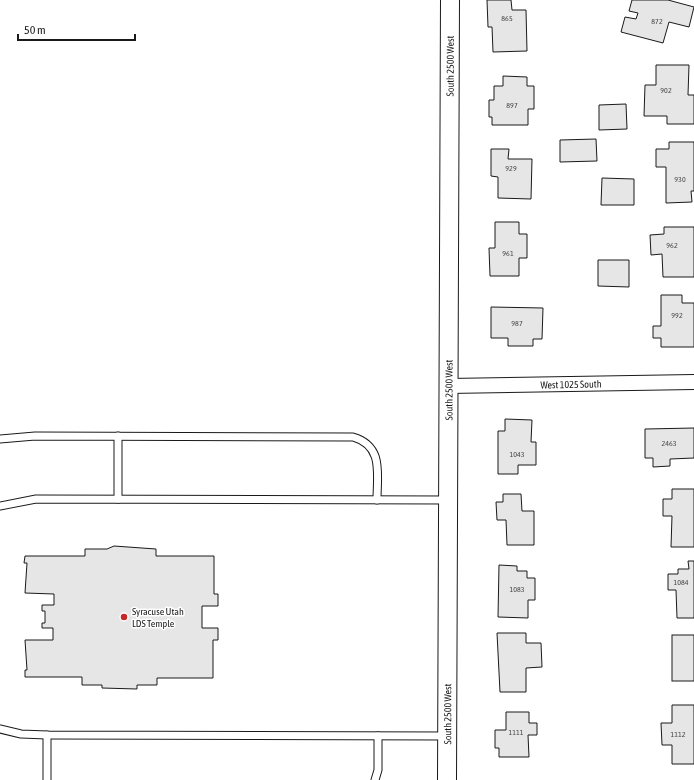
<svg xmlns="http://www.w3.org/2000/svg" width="694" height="780" font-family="'Asap Condensed',sans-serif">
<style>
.building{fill:#e6e6e6;stroke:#1a1a1a}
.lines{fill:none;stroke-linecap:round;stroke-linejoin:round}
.service-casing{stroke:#1a1a1a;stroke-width:9}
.minor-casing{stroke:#1a1a1a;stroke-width:16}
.tertiary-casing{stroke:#1a1a1a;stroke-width:20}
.service{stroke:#fff;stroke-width:7}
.minor{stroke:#fff;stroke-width:14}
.tertiary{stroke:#fff;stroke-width:18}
.poi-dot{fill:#c62828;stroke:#fff;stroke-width:1.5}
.labels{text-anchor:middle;stroke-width:3;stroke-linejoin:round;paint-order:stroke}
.number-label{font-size:8px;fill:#4d4d4d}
.street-label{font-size:10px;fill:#1a1a1a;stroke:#fff}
.poi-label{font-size:10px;fill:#1a1a1a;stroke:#fff;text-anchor:start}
</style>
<rect width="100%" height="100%" fill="#fff"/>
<g class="building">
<polygon points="487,0 511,0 512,10 526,10 527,51 493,52 492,27 488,27"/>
<polygon points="632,0 668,0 694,7 689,27 669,22 663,43 621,32 625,17 636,19 638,13 629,11"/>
<polygon points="656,65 689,65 688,95 694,95 694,124 667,124 667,116 644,116 645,85 656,85"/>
<polygon points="503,76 527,77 527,86 534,86 534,109 528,109 528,125 492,125 492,117 489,117 489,100 494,100 494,86 503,86"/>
<polygon points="626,104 627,129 599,130 599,105"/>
<polygon points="596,139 597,161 560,162 560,140"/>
<polygon points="669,142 694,142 694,191 691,191 692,202 666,203 666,167 656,167 656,149 669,149"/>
<polygon points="491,149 509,149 508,159 532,159 531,199 498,198 498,177 491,176"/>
<polygon points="602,178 634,179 634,205 601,205"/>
<polygon points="495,222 519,222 519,234 527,234 527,258 519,258 519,276 490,276 489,248 495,248"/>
<polygon points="664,227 694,227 694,277 663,277 662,254 651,255 650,235 664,234"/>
<polygon points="598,260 629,260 629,287 598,286"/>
<polygon points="661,295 682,295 682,303 694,303 694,347 661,347 661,338 653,338 653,326 661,326"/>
<polygon points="491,307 543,308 542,339 533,339 533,346 508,346 508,338 491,338"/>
<polygon points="505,419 532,420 531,442 536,442 536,465 518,465 518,474 498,474 498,431 505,431"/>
<polygon points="694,428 694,458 670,459 670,466 653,467 653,458 645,458 645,429"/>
<polygon points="672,489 694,489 694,547 671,547 672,516 663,516 663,499 672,499"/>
<polygon points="503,494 521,494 522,511 534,511 534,545 507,545 506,520 497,520 496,502 503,502"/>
<polygon points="114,546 156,549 156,556 214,556 214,594 218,594 218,606 202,606 202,628 218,628 218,640 213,640 213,678 157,678 157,685 137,685 137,689 102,688 102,685 82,685 82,677 25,677 25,670 27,670 25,640 53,640 53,628 42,628 42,623 45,623 45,611 42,611 42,605 54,605 54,594 25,593 27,563 24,563 25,556 85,556 85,549 107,549"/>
<polygon points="688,561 694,561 694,618 677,618 676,590 668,590 668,574 678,574 678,569 689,569"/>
<polygon points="499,565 517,566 517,571 527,571 527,578 535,578 535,600 528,600 528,618 498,617"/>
<polygon points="497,633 526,633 526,643 541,643 542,667 526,668 526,692 500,692"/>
<rect x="672" y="635" width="22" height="46"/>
<polygon points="672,705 694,705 694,764 672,764 672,745 662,745 661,723 672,723"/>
<polygon points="506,712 529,712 529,723 537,723 537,735 528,735 529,757 499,757 499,748 495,748 495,730 506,730"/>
</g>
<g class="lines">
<defs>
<g id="service">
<path d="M0,439L35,436L353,437C384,446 377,474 377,500"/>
<polyline points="118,499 118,436"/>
<polyline points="0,506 36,499 448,500"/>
<polyline points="0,729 21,734 47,735 447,736"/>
<polyline points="47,735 47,780"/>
<polyline points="375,780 378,770 378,736"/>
</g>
<g id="minor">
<path id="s1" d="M448,386L694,382"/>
</g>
<g id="tertiary">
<path id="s2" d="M447,780L450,0"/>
</g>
</defs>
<use href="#service" class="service-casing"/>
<use href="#minor" class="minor-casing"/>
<use href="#tertiary" class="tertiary-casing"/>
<use href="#service" class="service"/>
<use href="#minor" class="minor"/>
<use href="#tertiary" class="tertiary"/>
</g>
<circle class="poi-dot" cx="124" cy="617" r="4"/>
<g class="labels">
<g class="number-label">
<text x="507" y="21">865</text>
<text x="657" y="24">872</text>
<text x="666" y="93">902</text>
<text x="512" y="108">897</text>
<text x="511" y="171">929</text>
<text x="680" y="182">930</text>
<text x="672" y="248">962</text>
<text x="508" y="256">961</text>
<text x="677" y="318">992</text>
<text x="517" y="326">987</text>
<text x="669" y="446">2463</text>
<text x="517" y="457">1043</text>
<text x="681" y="585">1084</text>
<text x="517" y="592">1083</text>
<text x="516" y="735">1111</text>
<text x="678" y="737">1112</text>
</g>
<g class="street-label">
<text dy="4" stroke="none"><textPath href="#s2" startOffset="714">South 2500 West</textPath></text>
<text dy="4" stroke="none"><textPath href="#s1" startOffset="123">West 1025 South</textPath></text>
<text dy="4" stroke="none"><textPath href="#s2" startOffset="390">South 2500 West</textPath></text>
<text dy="4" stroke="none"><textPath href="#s2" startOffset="66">South 2500 West</textPath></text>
</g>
<g class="poi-label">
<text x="132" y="615">Syracuse Utah<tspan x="132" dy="12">LDS Temple</tspan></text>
</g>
</g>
<path d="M18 34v6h117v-6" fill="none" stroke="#1a1a1a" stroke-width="2"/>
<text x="24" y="34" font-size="12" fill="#1a1a1a" stroke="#ffffff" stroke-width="3" paint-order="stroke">50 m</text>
</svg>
